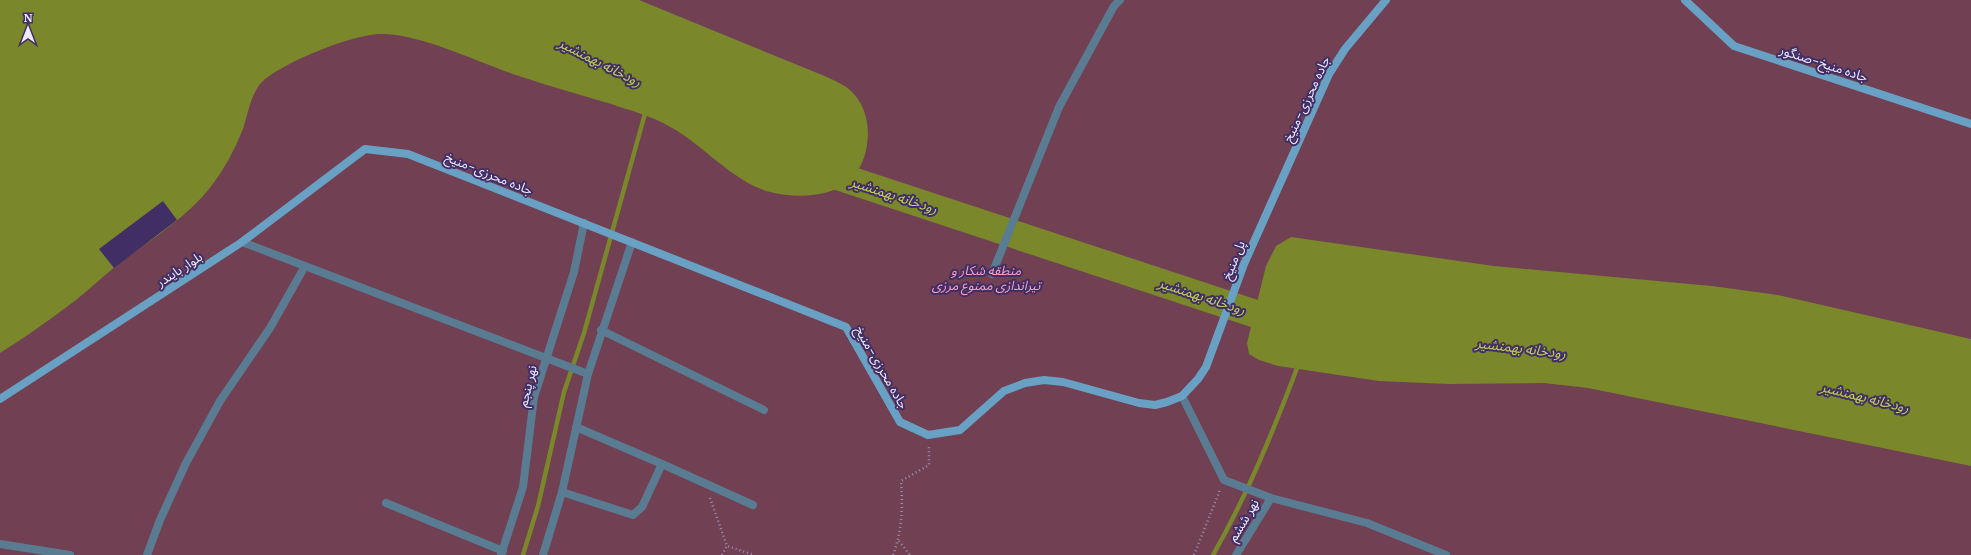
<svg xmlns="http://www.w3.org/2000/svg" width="1971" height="555" font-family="Merriweather,'Noto Sans Arabic',serif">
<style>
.green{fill:#714052}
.water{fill:#7a872a}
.pier{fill:#412e65}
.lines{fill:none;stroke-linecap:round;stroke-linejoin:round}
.stream{stroke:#7a872a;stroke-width:4.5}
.river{stroke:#7a872a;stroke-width:28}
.path{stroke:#9b90b5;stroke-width:2.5;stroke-dasharray:1 3;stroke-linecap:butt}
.lane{stroke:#5a7c93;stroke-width:8}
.street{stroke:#5a7c93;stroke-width:8}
.secondary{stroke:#68a1c4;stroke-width:8}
.labels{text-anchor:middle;stroke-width:4;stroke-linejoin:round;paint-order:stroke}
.street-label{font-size:13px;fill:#efeaff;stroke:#412e65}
.park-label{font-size:13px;font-style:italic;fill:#fb9ec0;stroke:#412e65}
.water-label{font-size:14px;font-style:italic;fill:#bed058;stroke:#412e65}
</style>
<rect width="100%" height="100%" fill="#412e65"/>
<rect class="green" x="0" y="0" width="1971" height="555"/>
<g class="water">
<path d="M0,0H639L827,77C835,81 845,85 851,91C874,112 872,154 854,176C834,200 787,199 761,189C726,175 699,141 665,124C648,115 629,110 611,104C582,95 552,87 522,77C481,64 427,36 385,34C356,32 284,62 263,81C251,92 248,114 243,129C235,149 223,172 209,189C184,220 147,242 116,266C102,277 90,289 76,300C52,318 26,337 0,353Z"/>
<polygon points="1291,237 1494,266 1712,286 1778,295 1971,339 1971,466 1588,388 1544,383 1448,384 1379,381 1278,366 1259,360 1249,354 1247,343 1266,266 1276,246"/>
</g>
<polygon class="pier" points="163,201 177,220 114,268 99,249"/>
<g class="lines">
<g class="stream">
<polyline points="523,555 538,506 564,392 584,333 646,110"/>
<path d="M1213,555C1248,494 1274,429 1299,363"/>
</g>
<polyline class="river" points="813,168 1262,316 1292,320"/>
<g class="path">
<polyline points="710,498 727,546 754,555"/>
<polyline points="899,541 910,555"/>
<polyline points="722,555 727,546"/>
<path d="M893,555C902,531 903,507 901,481L929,465V445"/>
<polyline points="1194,555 1220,490"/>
</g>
<g class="lane">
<polyline points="992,274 1059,107 1114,6 1120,0"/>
<polyline points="662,464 753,505"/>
<polyline points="562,492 633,515 642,507 662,464 576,427"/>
<polyline points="147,555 160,520 186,463 220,401 270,328 305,266"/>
</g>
<g class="street">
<polyline points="242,242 588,374"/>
<polyline points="601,330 764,410"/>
<polyline points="1182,396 1224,480 1271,498 1367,523 1446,555"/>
<polyline points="386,503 503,551"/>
<polyline points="0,544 70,555"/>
<polyline points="501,555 523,487 534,397 574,272 584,223"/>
<polyline points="543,555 562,492 588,374 632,242"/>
<polyline points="1236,555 1271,498"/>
</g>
<g class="secondary">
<polyline points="1685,0 1734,46 1971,124"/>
<polyline points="0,399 242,242 365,149 408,154 846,327 900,422 928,435 960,430 1004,391 1025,383 1044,380 1063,382 1139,403 1155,405 1167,402 1182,396 1198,379 1206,367 1244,264 1329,74 1345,49 1386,0"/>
</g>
</g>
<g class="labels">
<g class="street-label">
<text transform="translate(1824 63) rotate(18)" y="5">جاده منیخ-صنگور</text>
<text transform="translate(1306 99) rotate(-65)" y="5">جاده محرزی-منیخ</text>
<text transform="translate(489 173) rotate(22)" y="5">جاده محرزی-منیخ</text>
<text transform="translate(1233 260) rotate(-68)" y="5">پل منیخ</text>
<text transform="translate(179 269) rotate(-33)" y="5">بلوار بایندر</text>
<text transform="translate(882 367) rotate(60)" y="5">جاده محرزی-منیخ</text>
<text transform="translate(527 386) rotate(-76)" y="5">نهر پنجم</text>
<text transform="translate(1243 520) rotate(-59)" y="5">نهر ششم</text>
</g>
<g class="park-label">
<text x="986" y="275">منطقه شکار و<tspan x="986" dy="15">تیراندازی ممنوع مرزی</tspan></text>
</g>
<g class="water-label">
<text transform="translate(600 62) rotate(27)" y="5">رودخانه بهمنشیر</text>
<text transform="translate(894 195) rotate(18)" y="5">رودخانه بهمنشیر</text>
<text transform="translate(1202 296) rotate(18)" y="5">رودخانه بهمنشیر</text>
<text transform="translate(1521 348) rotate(7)" y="5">رودخانه بهمنشیر</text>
<text transform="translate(1865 397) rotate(14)" y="5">رودخانه بهمنشیر</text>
</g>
</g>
<g transform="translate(28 28)" stroke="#412e65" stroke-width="3" paint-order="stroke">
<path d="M0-3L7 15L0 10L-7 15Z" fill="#efeaff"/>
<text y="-6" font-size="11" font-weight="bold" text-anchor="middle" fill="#efeaff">N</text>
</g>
</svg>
